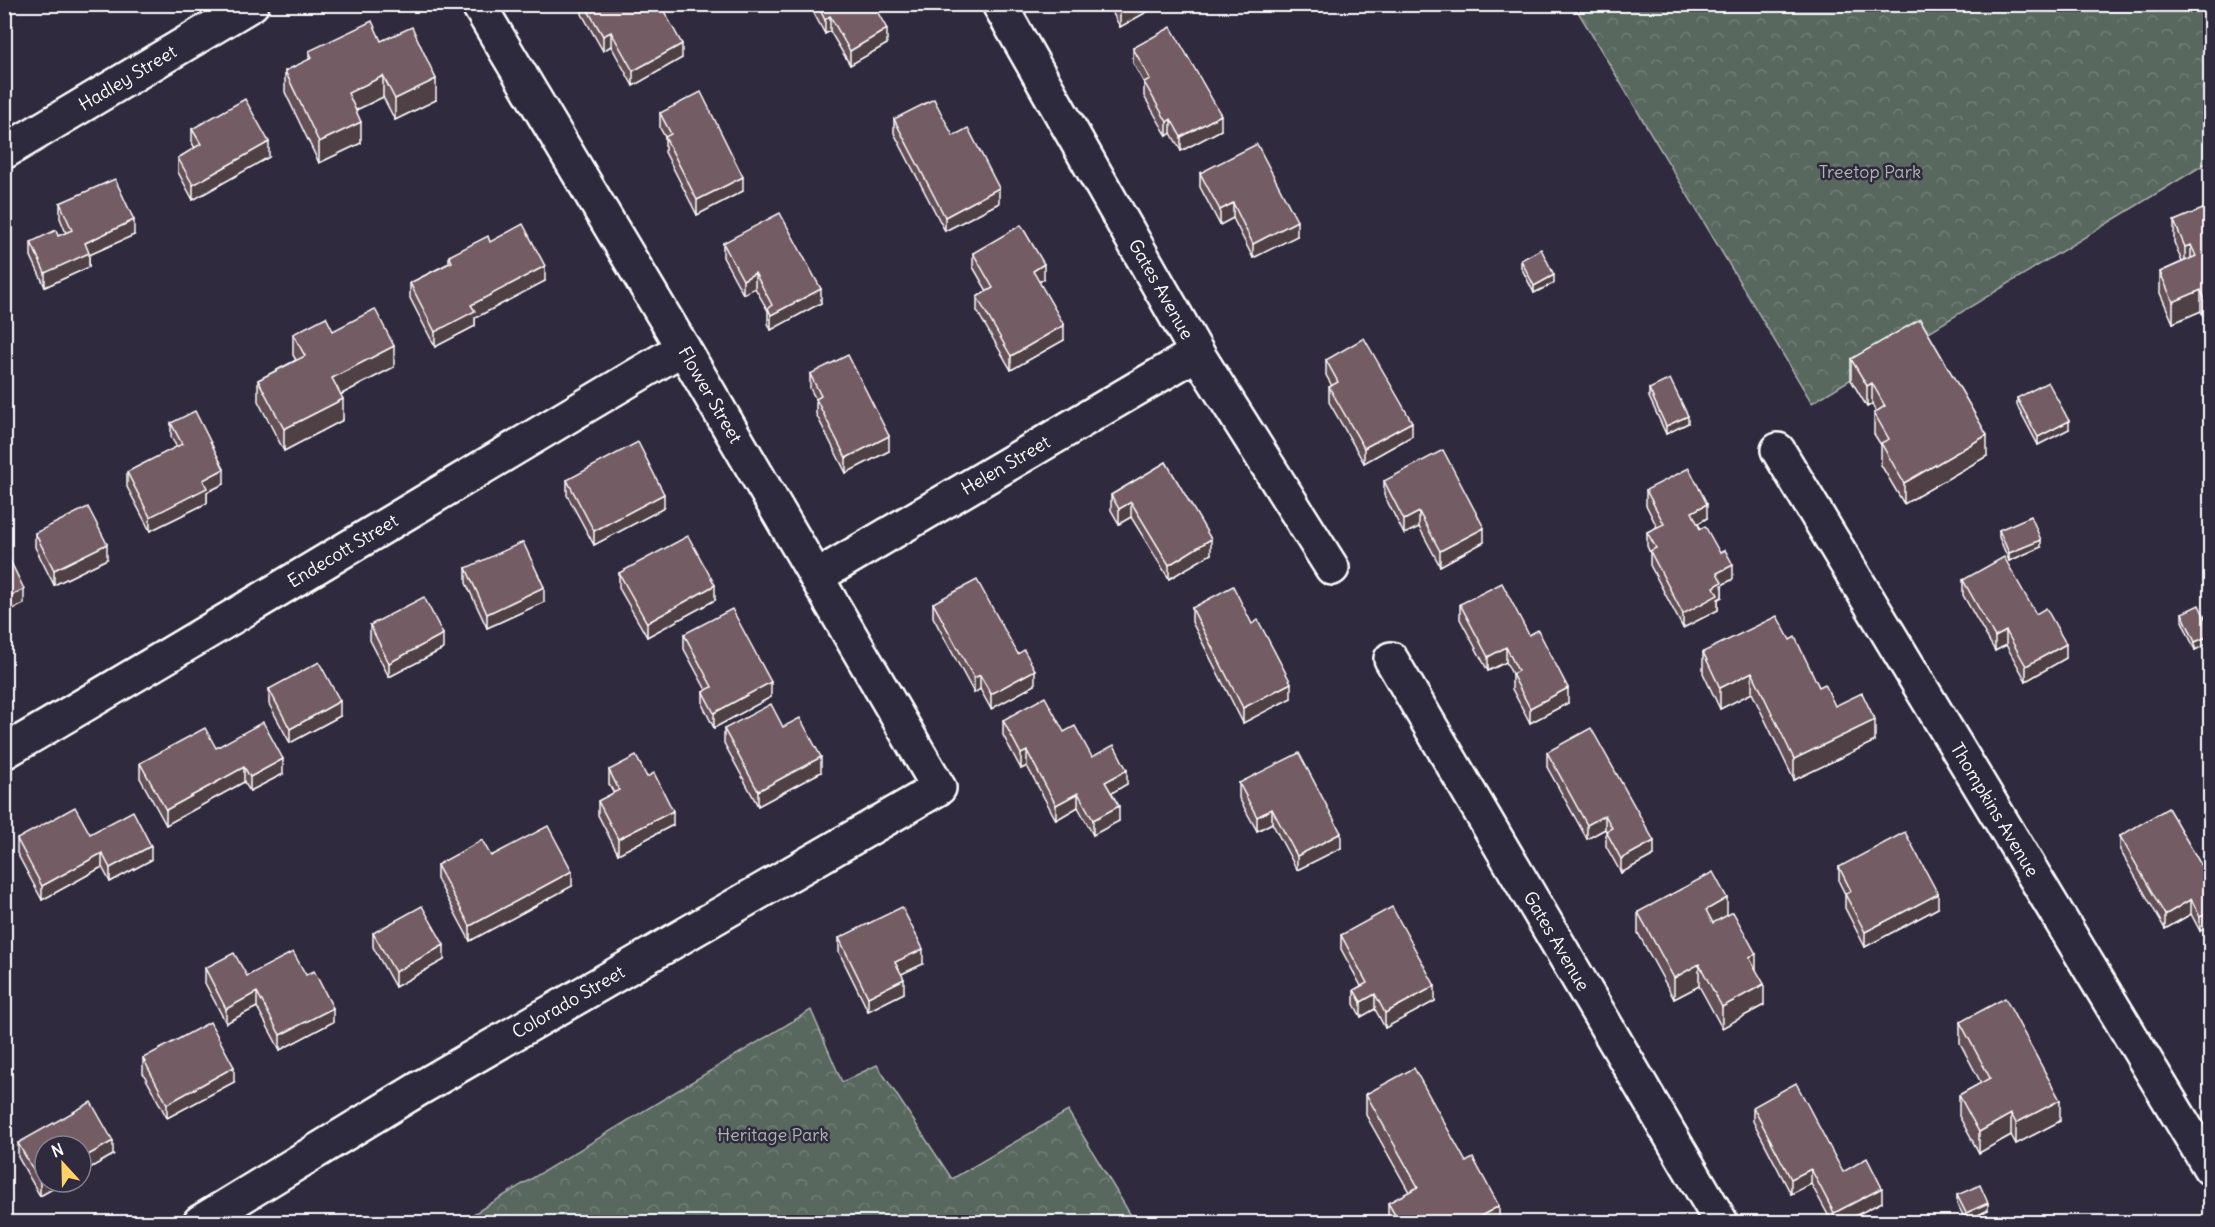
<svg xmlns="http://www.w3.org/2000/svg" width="2215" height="1227" font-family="Delius,sans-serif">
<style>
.park{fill:url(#park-crowns);stroke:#acb4af;stroke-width:1.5}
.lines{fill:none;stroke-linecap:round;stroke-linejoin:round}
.minor-casing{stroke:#fff;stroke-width:38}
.minor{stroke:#2f2a3d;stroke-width:33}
.wall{fill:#634f55;stroke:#fff;stroke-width:1.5}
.shaded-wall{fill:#504045;stroke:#fff;stroke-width:1.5}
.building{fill:#735c63;stroke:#fff;stroke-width:1.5}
.labels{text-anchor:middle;stroke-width:5;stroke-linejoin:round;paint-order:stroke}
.street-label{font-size:18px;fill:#fff;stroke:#2f2a3d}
.park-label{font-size:18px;fill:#acb4af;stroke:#2f2a3d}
</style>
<defs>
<pattern id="park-crowns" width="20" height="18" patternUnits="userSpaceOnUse" patternTransform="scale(1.5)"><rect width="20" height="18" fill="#59685f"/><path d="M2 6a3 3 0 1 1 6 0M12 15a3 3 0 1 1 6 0" fill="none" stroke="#727f77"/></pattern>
</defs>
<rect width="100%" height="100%" fill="#2f2a3d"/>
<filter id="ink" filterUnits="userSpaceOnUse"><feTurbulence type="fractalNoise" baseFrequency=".0167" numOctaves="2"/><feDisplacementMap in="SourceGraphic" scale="12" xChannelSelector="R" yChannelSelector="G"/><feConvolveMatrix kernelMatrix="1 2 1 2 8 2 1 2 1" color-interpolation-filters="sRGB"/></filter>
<g filter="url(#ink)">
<g class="park">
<polygon points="1574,5 2210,5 2210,161 1812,403"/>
<polygon points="811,1010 842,1082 877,1065 952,1179 1068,1111 1135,1222 460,1222"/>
</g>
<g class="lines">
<defs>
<g id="minor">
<path id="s1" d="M999,4L1197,353L1332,568"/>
<path id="s2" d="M4,152L252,4"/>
<path id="s3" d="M1778,450L2210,1168"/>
<path id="s4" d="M816,577L1197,353"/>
<path id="s5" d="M1391,659L1721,1222"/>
<path id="s6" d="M4,752C232,619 456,482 683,348"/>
<path id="s7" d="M200,1222L420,1088L939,788L683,348L478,4"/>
</g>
</defs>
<use href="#minor" class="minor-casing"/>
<use href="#minor" class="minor"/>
</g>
<g class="wall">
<polygon points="582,4 660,4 682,58 633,86 611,46 603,51 582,14"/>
<polygon points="809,4 875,4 873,5 887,44 850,65 830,31 825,34"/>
<polygon points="1108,4 1161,4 1120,27"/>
<polygon points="381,41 436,100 395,120 383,97 356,110 361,143 319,163 285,92 285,71 309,60 309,51"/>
<polygon points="1133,48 1221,130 1181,151 1171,133 1167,136 1144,96 1144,83 1133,63"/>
<polygon points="660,113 743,191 697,215 665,152 665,137 660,128"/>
<polygon points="894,119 999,203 945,231 894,133"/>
<polygon points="192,129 269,157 193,200 178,172 178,158 195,148 192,143"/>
<polygon points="1200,173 1297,236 1253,258 1233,218 1220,225 1200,187"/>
<polygon points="60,203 134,235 89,255 89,267 45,287 31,256 31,242 58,236 66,233 60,218"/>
<polygon points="2211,208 2211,334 2201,311 2173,323 2160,293 2160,272 2182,262 2174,242 2174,221"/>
<polygon points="490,242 545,281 475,318 475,326 435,347 410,298 410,283 449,263 449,256"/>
<polygon points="723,243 821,303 771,330 768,323 768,311 755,288 743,294 723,257"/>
<polygon points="973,253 1044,279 1039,282 1064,340 1011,370 977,311 977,297 987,291 973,267"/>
<polygon points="1521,260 1554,283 1534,293 1521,267"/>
<polygon points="333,331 394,367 340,395 343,420 284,451 258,401 258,380 296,360 293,355 293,334"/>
<polygon points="1851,359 1987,456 1904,504 1881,465 1881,445 1874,434 1874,413 1876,412 1872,404 1867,407 1851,380"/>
<polygon points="1326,360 1412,436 1364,463 1329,402 1329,387 1332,386 1326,375"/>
<polygon points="810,374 889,451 846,473 816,414 816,400 810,388"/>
<polygon points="1649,389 1688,423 1666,434 1649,397"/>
<polygon points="2017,398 2069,429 2038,445 2017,405"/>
<polygon points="171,423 224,484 207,492 207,503 150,531 127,487 127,472 177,447 171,437"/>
<polygon points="1166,462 1211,554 1169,579 1131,517 1119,524 1111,510 1111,495"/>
<polygon points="567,480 664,508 594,545 567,495"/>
<polygon points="1384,481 1484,542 1440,566 1419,527 1404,534 1384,495"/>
<polygon points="1646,490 1707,518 1698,524 1733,579 1722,585 1722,597 1718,599 1718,610 1683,628 1650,565 1650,553 1647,546 1647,532 1657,527 1646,505"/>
<polygon points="1999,530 2041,547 2009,561 1999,537"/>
<polygon points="35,533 107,559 54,585 35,547"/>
<polygon points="466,568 544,602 487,628 466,583"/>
<polygon points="619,573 715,600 647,637 619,588"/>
<polygon points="1963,580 2036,614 2066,658 2026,681 2006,645 1995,651 1963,595"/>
<polygon points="933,603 1035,685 991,709 980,689 974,693 933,617"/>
<polygon points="1460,604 1529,635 1568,703 1530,723 1512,689 1512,674 1506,662 1488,671 1460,619"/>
<polygon points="1192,608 1291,698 1243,723 1192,622"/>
<polygon points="2182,613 2211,630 2211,642 2195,650 2182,621"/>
<polygon points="370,625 443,649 389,677 370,640"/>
<polygon points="684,634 771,697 714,728 703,706 703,692 706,690 684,649"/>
<polygon points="1790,640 1819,687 1835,706 1875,741 1794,780 1752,693 1720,709 1703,673 1703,652"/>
<polygon points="269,689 340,716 290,743 269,704"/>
<polygon points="1003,720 1064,732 1092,757 1127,784 1111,793 1119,821 1093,835 1078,807 1056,820 1027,766 1021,769 1003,735"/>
<polygon points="724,729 821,772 758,806 724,743"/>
<polygon points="216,748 283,774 250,791 244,782 166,825 140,778 140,763"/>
<polygon points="1547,752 1654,855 1621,873 1606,846 1606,831 1605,829 1587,839 1547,767"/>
<polygon points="609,770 673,825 618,854 598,815 598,801 614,793 609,784"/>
<polygon points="1239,783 1341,848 1297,870 1272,823 1257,831 1239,798"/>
<polygon points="90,834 151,860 110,882 102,867 42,900 17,853 17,839"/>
<polygon points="2120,836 2211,882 2200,931 2191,914 2165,929 2120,850"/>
<polygon points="491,856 572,886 470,941 437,879 437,865"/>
<polygon points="1839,867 1938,908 1865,947 1845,908 1845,894 1839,882"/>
<polygon points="1638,912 1727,916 1756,970 1764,1005 1722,1028 1699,986 1674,999 1638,933"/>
<polygon points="373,933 444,960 395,987 373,947"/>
<polygon points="1341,935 1435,1001 1385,1028 1375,1009 1361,1017 1354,1004 1354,990 1361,986 1341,949"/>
<polygon points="839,938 923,964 901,974 904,993 868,1011 839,952"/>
<polygon points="205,968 247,976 306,975 333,1022 280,1050 257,1007 226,1023 205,983"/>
<polygon points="1960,1022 2060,1121 2016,1144 2011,1135 1979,1153 1959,1116 1959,1095 1981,1083 1960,1043"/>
<polygon points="143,1058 234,1082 167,1118 143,1073"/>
<polygon points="1366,1094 1466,1162 1499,1222 1388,1222 1388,1203 1409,1192 1366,1115"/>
<polygon points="1753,1107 1843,1172 1882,1202 1843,1222 1832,1222 1811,1184 1791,1194 1753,1121"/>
<polygon points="18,1143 113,1155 40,1196 18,1157"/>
<polygon points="1957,1195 1988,1210 1966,1221 1957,1203"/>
</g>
<g class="shaded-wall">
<polygon points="1134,4 1161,4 1120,27 1120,12"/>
<polygon points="830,16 830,31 825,34 825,20"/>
<polygon points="887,29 887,44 850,65 850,51"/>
<polygon points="611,32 611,46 603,51 603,36"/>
<polygon points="682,44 682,58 633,86 633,71"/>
<polygon points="383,76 383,97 348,114 348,93"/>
<polygon points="436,79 436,100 395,120 395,99"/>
<polygon points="1221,115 1221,130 1181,151 1181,137"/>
<polygon points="1171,119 1171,133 1167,136 1167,122"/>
<polygon points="361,122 361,143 319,163 319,142"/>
<polygon points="269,142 269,157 193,200 193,185"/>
<polygon points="743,177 743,191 697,215 697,200"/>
<polygon points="999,188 999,203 945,231 945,217"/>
<polygon points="1233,203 1233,218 1220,225 1220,210"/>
<polygon points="134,220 134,235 89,255 89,267 45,287 45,273 85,243"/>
<polygon points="1297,221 1297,236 1253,258 1253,244"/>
<polygon points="2191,245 2191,266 2185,268 2185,247"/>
<polygon points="1044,264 1044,279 1033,285 1033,271"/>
<polygon points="545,266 545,281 475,318 475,326 435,347 435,332 471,305"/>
<polygon points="755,273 755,288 743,294 743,280"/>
<polygon points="1554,275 1554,283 1534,293 1534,286"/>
<polygon points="821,289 821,303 771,330 771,315"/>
<polygon points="2201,290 2201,311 2173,323 2173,302"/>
<polygon points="1064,325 1064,340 1011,370 1011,356"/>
<polygon points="394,346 394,367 332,399 332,378"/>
<polygon points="1872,383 1872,404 1867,407 1867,386"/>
<polygon points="343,399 343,420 284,451 284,429"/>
<polygon points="1688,416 1688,423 1666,434 1666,426"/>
<polygon points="2069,421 2069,429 2038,445 2038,437"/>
<polygon points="1412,422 1412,436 1364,463 1364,448"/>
<polygon points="1987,435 1987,456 1904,504 1904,483"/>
<polygon points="889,436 889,451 846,473 846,458"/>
<polygon points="224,469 224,484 207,492 207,503 150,531 150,517 203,480"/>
<polygon points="664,494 664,508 594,545 594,531"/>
<polygon points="1131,502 1131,517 1119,524 1119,509"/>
<polygon points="1707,504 1707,518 1692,527 1692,512"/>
<polygon points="1419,512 1419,527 1404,534 1404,520"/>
<polygon points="1484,528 1484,542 1440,566 1440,551"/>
<polygon points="1211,539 1211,554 1169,579 1169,565"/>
<polygon points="2041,540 2041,547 2009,561 2009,553"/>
<polygon points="107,544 107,559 54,585 54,570"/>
<polygon points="1733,565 1733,579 1722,585 1722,597 1718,599 1718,610 1683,628 1683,614 1714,587 1717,573"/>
<polygon points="715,585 715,600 647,637 647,623"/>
<polygon points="544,587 544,602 487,628 487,614"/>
<polygon points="24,589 24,604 4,613 4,599"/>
<polygon points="2006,631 2006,645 1995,651 1995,637"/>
<polygon points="443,634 443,649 389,677 389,663"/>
<polygon points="2211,635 2211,642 2195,650 2195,642"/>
<polygon points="2066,644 2066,658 2026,681 2026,666"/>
<polygon points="1506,647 1506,662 1488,671 1488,657"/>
<polygon points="1035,670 1035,685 991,709 991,694"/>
<polygon points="1752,672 1752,693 1720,709 1720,688"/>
<polygon points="980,675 980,689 974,693 974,678"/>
<polygon points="771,682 771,697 714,728 714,713"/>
<polygon points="1291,683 1291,698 1243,723 1243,708"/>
<polygon points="1568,688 1568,703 1530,723 1530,708"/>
<polygon points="340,701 340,716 290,743 290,729"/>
<polygon points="1875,720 1875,741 1794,780 1794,759"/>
<polygon points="1027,751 1027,766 1021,769 1021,754"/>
<polygon points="821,757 821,772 758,806 758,791"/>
<polygon points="283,759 283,774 250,791 250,777"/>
<polygon points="244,767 244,782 166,825 166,810"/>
<polygon points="1127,770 1127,784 1105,797 1105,782"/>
<polygon points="1078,793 1078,807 1056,820 1056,805"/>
<polygon points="1119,806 1119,821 1093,835 1093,820"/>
<polygon points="1272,809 1272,823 1257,831 1257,817"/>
<polygon points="673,811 673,825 618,854 618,839"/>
<polygon points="1605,815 1605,829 1587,839 1587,825"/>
<polygon points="1341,833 1341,848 1297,870 1297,856"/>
<polygon points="1654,841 1654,855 1621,873 1621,859"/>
<polygon points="151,846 151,860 110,882 110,868"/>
<polygon points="102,853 102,867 42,900 42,886"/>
<polygon points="572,871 572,886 470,941 470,926"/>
<polygon points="1938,894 1938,908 1865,947 1865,932"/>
<polygon points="1727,898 1727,919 1706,931 1706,910"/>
<polygon points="2191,899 2191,914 2165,929 2165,915"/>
<polygon points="2211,911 2211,926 2200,931 2200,917"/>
<polygon points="444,945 444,960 395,987 395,972"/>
<polygon points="923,949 923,964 895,977 895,962"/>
<polygon points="1756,954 1756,975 1749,957"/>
<polygon points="1699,964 1699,986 1674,999 1674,978"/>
<polygon points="904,979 904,993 868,1011 868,997"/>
<polygon points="1764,984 1764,1005 1722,1028 1722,1007"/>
<polygon points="1435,986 1435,1001 1385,1028 1385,1013"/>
<polygon points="257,992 257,1007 226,1023 226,1009"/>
<polygon points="1375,994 1375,1009 1361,1017 1361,1002"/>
<polygon points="333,1008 333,1022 280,1050 280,1035"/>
<polygon points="234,1067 234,1082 167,1118 167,1104"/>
<polygon points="2060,1100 2060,1121 2016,1144 2016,1123"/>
<polygon points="2011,1114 2011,1135 1979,1153 1979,1132"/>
<polygon points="113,1141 113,1155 81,1173 81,1159"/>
<polygon points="1811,1169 1811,1184 1791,1194 1791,1179"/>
<polygon points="45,1179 45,1182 65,1182 40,1196 40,1182"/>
<polygon points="1882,1188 1882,1202 1843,1222 1834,1222 1834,1213"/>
<polygon points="1988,1203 1988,1210 1966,1221 1966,1213"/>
<polygon points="1499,1206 1499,1222 1470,1222"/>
</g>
<g class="building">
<polygon points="584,4 660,4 682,44 633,71 611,32 603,36"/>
<polygon points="817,4 873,4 887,29 850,51 830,16 825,20"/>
<polygon points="1116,4 1134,4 1120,12"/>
<polygon points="372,21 381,41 412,27 436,79 395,99 383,76 348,93 361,122 319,142 285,71 312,58 309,51"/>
<polygon points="1171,27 1221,115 1181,137 1171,119 1167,122 1144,82 1150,79 1133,48"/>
<polygon points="701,92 743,177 697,200 665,137 671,134 660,113"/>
<polygon points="245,99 269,142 193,185 178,158 201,144 192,129"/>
<polygon points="934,99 953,136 968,128 999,188 945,217 894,119"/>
<polygon points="1257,144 1297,221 1253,244 1233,203 1220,210 1200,173"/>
<polygon points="115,179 134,220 85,243 89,253 45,273 31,242 56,230 58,236 72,230 60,203"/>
<polygon points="2210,206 2211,208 2211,313 2201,290 2173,302 2160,272 2196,256 2191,245 2185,247 2174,221"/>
<polygon points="780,213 821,289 771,315 768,308 772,305 755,273 743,280 723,243"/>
<polygon points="523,224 545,266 471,305 475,311 435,332 410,283 452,262 449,256 488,236 490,242"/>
<polygon points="1021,225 1044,264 1033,271 1064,325 1011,356 977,297 993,288 973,253"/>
<polygon points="1541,249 1554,275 1534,286 1521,260"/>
<polygon points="375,309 394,346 332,378 343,399 284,429 258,380 305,356 293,334 326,317 333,331"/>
<polygon points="1920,319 1987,435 1904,483 1881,443 1889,439 1874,413 1885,406 1872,383 1867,386 1851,359"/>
<polygon points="1364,338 1412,422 1364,448 1329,387 1338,382 1326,360"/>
<polygon points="848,355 889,436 846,458 816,399 821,396 810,374"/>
<polygon points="1670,379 1688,416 1666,426 1649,389"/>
<polygon points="2048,382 2069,421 2038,437 2017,398"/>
<polygon points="195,411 224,469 203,480 207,488 150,517 127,472 182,444 171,423"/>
<polygon points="638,442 664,494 594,531 567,480"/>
<polygon points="1443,450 1484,528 1440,551 1419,512 1404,520 1384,481"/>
<polygon points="1166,462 1211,539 1169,565 1131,502 1119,509 1111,495"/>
<polygon points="1689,468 1707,504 1692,512 1700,529 1705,526 1720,553 1725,550 1733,565 1717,573 1722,582 1714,587 1718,595 1683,614 1650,551 1656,548 1647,532 1664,524 1646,490"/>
<polygon points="88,507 107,544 54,570 35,533"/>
<polygon points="2031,516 2041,540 2009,553 1999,530"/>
<polygon points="688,536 715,585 647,623 619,573"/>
<polygon points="523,542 544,587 487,614 466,568"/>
<polygon points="4,550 5,550 24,589 4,599"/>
<polygon points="2004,557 2036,614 2046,608 2066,644 2026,666 2006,631 1995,637 1963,580"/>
<polygon points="977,580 1018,654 1024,650 1035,670 991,694 980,675 974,678 933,603"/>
<polygon points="1502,583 1529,635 1538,630 1568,688 1530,708 1512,674 1518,671 1506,647 1488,657 1460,604"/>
<polygon points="1233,586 1252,624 1258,620 1291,683 1243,708 1192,608"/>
<polygon points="424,597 443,634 389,663 370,625"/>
<polygon points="2199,605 2211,630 2211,635 2195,642 2182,613"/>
<polygon points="732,609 771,682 714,713 703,692 712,687 684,634"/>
<polygon points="1777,616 1790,640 1795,637 1819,687 1825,684 1835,706 1862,693 1875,720 1794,759 1752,672 1720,688 1703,652"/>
<polygon points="319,662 340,701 290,729 269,689"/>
<polygon points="1045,697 1064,732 1075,726 1092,757 1114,745 1127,770 1105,782 1119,806 1093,820 1078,793 1056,805 1027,751 1021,754 1003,720"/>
<polygon points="771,704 783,727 800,718 821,757 758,791 724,729"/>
<polygon points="263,722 283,759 250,777 244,767 166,810 140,763 205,728 216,748"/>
<polygon points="1591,728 1654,841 1621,859 1606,831 1612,828 1605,815 1587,825 1547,752"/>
<polygon points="1299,753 1341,833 1297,856 1272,809 1257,817 1239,783"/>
<polygon points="636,756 647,777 654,773 673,811 618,839 598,801 619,790 609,770"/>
<polygon points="75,807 90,834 133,811 151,846 110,868 102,853 42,886 17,839"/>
<polygon points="2168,808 2211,882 2211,911 2200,917 2191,899 2165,915 2120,836"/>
<polygon points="548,826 572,871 470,926 437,865 482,840 491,856"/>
<polygon points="1905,832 1938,894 1865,932 1845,894 1851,891 1839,867"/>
<polygon points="1713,872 1727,898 1706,910 1713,923 1733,912 1756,954 1749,957 1764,984 1722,1007 1699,964 1674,978 1638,912"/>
<polygon points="422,906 444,945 395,972 373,933"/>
<polygon points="902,907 923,949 895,962 904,979 868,997 839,938"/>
<polygon points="1392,907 1435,986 1385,1013 1375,994 1361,1002 1354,990 1367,983 1341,935"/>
<polygon points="293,952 306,975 314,971 333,1008 280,1035 257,992 226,1009 205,968 234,953 247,976"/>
<polygon points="2005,998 2060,1100 2016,1123 2011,1114 1979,1132 1959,1095 1990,1078 1960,1022"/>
<polygon points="210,1022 234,1067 167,1104 143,1058"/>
<polygon points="1414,1068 1466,1162 1473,1158 1499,1206 1470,1222 1399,1222 1388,1203 1418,1187 1366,1094"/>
<polygon points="1796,1083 1843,1172 1867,1158 1882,1188 1834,1213 1811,1169 1791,1179 1753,1107"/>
<polygon points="91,1102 113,1141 81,1159 81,1146 45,1146 45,1179 40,1182 18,1143"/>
<polygon points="1980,1185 1988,1203 1966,1213 1957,1195"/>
</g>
</g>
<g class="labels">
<g class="street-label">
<text dy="6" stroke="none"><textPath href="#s2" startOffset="144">Hadley Street</textPath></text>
<text dy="6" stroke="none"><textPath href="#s1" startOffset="328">Gates Avenue</textPath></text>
<text transform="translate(710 395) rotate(60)" y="6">Flower Street</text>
<text dy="6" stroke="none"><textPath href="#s4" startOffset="220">Helen Street</textPath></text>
<text dy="6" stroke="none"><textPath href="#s6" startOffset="394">Endecott Street</textPath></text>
<text dy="6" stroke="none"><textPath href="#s3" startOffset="420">Thompkins Avenue</textPath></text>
<text dy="6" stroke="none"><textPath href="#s5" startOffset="327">Gates Avenue</textPath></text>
<text dy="6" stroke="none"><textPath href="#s7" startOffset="429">Colorado Street</textPath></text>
</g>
<g class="park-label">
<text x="1870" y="178">Treetop Park</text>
<text x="773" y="1141">Heritage Park</text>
</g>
</g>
<rect width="2215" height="1227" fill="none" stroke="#2f2a3d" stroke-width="24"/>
<rect x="12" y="12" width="2191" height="1203" fill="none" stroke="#fff" stroke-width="2" filter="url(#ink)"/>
<g transform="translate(63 1164) rotate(338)"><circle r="28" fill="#2f2a3d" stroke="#827f8b" stroke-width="1.5"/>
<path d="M0-4.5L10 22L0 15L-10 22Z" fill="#ffd166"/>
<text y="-9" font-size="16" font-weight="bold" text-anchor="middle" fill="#ffffff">N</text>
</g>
</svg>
